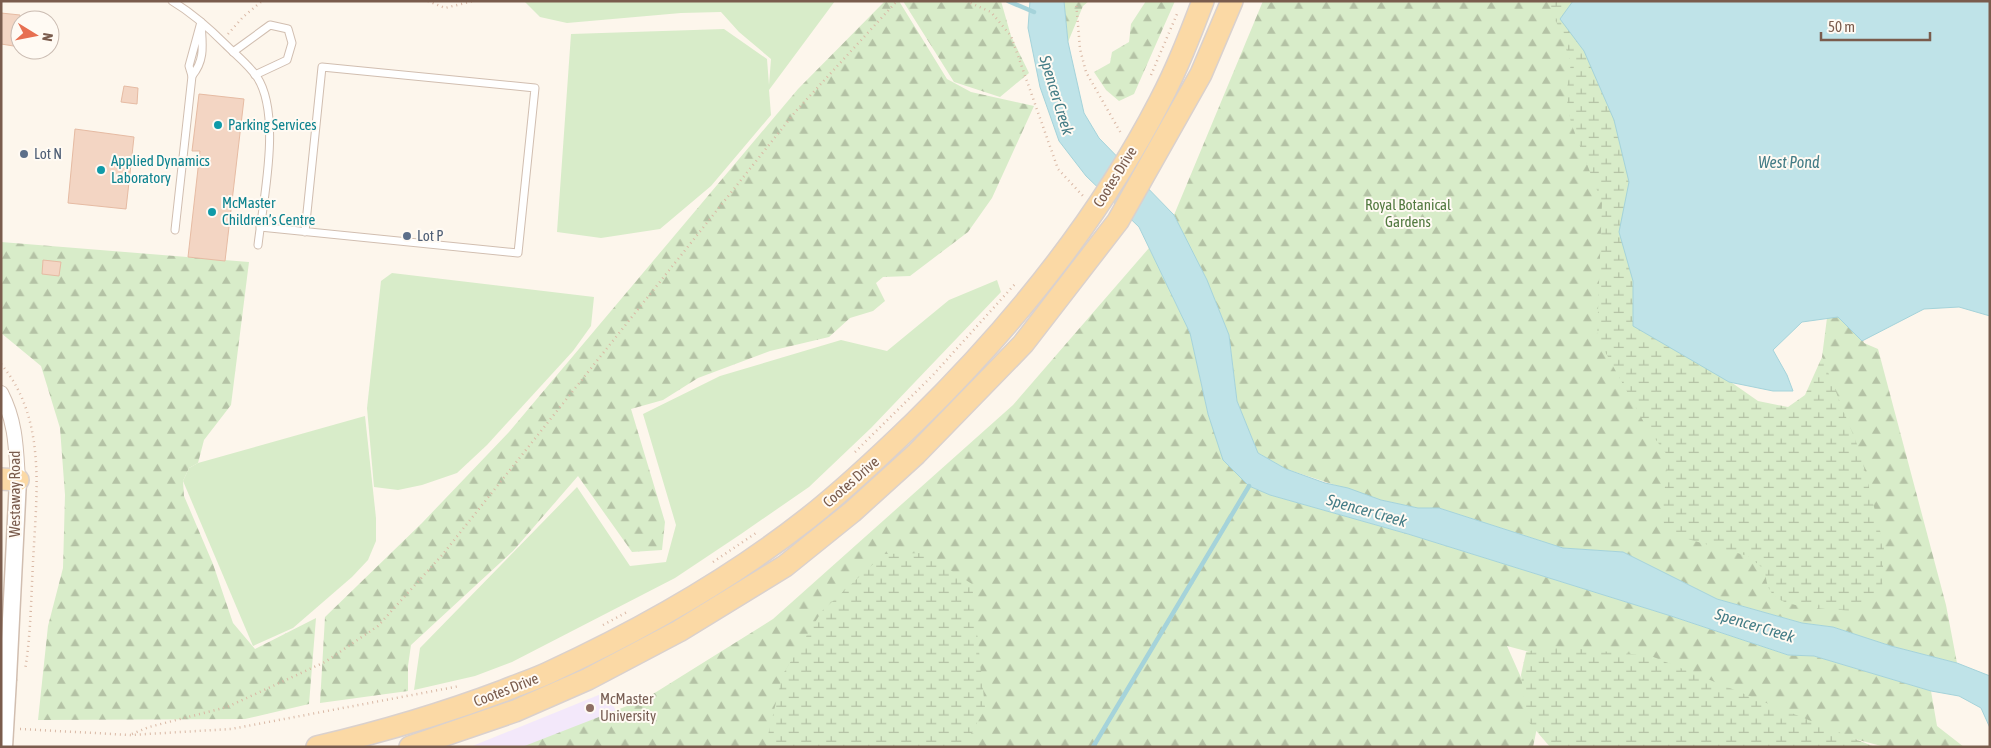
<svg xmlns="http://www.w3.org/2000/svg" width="1991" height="748" font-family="'Asap Condensed',sans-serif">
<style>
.education{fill:#f3e8fa}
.green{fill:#d8ecc9}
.forest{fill:url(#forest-firs)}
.wetland{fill:url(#wetland-marsh)}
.water{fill:#bfe3e8;stroke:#a5d3da}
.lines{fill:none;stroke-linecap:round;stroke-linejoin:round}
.stream{stroke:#a5d3da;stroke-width:4.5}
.building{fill:#f3d5c3;stroke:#e6bba3}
.service-casing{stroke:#d1beb0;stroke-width:9}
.minor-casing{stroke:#d1beb0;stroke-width:16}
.tertiary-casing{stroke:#d1beb0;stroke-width:19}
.primary-casing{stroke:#dad1cd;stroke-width:24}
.path{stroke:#d9b8a5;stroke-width:2.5;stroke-dasharray:1 4;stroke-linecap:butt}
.service{stroke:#fff;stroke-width:7}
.minor{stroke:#fff;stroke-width:14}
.tertiary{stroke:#fff;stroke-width:16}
.primary{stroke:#fbd9a5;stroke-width:21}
.tertiary-bridge-casing{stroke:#d1beb0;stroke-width:19;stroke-linecap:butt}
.tertiary-bridge{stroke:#fff;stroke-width:16}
.culture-dot{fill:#0f9aa8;stroke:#fffaf3;stroke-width:2}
.service-dot{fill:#5c6f8a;stroke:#fffaf3;stroke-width:2}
.education-dot{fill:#8d6e63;stroke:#fffaf3;stroke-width:2}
.labels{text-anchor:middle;stroke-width:4;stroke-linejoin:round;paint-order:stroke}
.culture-label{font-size:15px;fill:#0d838f;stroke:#fffaf3;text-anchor:start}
.service-label{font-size:15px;fill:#4e5e75;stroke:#fffaf3;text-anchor:start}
.street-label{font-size:15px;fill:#7a5c4d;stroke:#fffaf3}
.park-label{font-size:15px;fill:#537a41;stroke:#fffaf3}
.education-label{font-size:15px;fill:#785e54;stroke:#fffaf3;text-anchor:start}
.water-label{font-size:16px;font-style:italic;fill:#437c86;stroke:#fffaf3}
</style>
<defs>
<pattern id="forest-firs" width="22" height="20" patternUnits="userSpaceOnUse" patternTransform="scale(1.25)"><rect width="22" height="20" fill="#d8ecc9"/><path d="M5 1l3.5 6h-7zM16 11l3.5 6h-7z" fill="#b4c2a5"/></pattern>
<pattern id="wetland-marsh" width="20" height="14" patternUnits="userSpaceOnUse" patternTransform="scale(1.25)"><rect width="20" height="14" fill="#d8ecc9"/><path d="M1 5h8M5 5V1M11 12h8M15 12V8" fill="none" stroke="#b4c2a5"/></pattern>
</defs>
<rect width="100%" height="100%" fill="#fdf6ec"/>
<polygon class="education" points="606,692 623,724 645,747 470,747"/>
<g class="green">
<polygon points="524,1 835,1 769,90 771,115 711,186 660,229 601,238 557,232 571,34 724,29 767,59 769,85 771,59 739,32 721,12 681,13 567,23 540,17"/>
<polygon points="392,273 594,297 591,326 573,351 487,445 457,473 422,485 398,490 374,487 367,408 381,281"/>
<polygon points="997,280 1001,292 871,428 809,487 741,534 675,578 512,662 475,676 414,690 420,648 577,487 630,566 666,562 676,525 643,414 720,376 841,340 887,351 949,300"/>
<polygon points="365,416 376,518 376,541 368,560 352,577 293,628 253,646 183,481 189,468 198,463"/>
</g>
<g class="forest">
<polygon points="885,1 899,1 947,79 971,92 1034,106 992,198 968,232 910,276 883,277 876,283 885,301 873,311 850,318 829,337 770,351 698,378 663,400 631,409 665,522 662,550 632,552 578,476 513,551 411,645 408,666 408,691 320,703 325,617 422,523 509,432 798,89"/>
<polygon points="903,1 1001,1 1011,36 1029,73 1000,97 954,82"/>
<polygon points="1064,1 1089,1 1083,6 1068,42"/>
<polygon points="1146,1 1175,1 1134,94 1119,101 1106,90 1094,72 1110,63 1112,52 1129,42 1131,24"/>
<polygon points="1263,1 1556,1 1605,191 1615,301 1859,493 1822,357 1829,302 1855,323 1864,343 1878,349 1946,605 1957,663 1891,646 1833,627 1802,623 1717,599 1623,552 1563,548 1439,508 1418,508 1381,500 1286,469 1258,453 1237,401 1229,335 1207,280 1174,215"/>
<polygon points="1,242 249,262 231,405 204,440 198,463 189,468 183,481 184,496 213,564 233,623 255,649 316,618 309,704 245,719 38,720 48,626 63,568 65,495 60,428 41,366 1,333"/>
<polygon points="1149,248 1190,333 1208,414 1249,486 1270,495 1408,534 1671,616 1788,655 1814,656 1931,691 1937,726 1964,747 1885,747 1507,646 1539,718 1533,747 522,747 645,699 773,619 1013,405"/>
</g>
<g class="wetland">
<path d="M1549,1H1611L1675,343L1758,401L1788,407L1805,395L1822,357L1860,452L1884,546L1882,588L1854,611C1834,609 1793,609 1777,598C1767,591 1766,580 1765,570L1748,556L1666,533L1662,516L1668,456L1647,428L1597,337L1602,203L1571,123L1566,95L1571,63Z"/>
<polygon points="923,553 972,584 985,708 964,747 770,747 768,735 783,674 822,611 884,554"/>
<polygon points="1550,646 1651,656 1875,747 1550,747 1527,720 1521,675 1526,652"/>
</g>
<g class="water">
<polygon points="1030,1 1064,1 1068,42 1084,113 1099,138 1174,215 1207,280 1229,335 1237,401 1258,453 1286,469 1325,483 1348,488 1381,500 1418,508 1439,508 1563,548 1623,552 1717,599 1802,623 1833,627 1891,646 1957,663 1990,676 1990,728 1981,708 1959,696 1931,691 1814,656 1788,655 1671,616 1408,534 1270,495 1249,486 1223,460 1208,414 1190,333 1139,227 1086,176 1059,141 1040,87 1028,28"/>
<polygon points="1573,1 1990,1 1990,316 1959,307 1924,309 1862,341 1838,317 1802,322 1773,350 1787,375 1793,391 1773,391 1729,382 1633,326 1633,281 1619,232 1629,182 1614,120 1584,51 1560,19"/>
</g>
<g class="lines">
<g class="stream">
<polyline points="1008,1 1034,12"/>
<polyline points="1093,747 1249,486"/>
</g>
</g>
<g class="building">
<polygon points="1,13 20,15 20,47 1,44"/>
<polygon points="124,86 138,88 137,104 121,102"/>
<polygon points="199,94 244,99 225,261 188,257 200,151 192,151"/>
<polygon points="75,129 134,137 126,209 68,203"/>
<polygon points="43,260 61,262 59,276 42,274"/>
</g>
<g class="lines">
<defs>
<g id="service">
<path d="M172,1C192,13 209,28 225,44C236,55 248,64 257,77C282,115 263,201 258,245"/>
<path d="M201,22C202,43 206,59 192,76L189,66Z"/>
<polyline points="233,52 270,25 288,29 292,43 287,60 255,75"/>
<path d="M260,227C346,236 432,245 518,253L535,88L322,67L305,232"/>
<polyline points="175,230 192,76"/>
</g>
<path id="minor" d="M1,393C16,422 16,448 18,480"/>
<polyline id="tertiary" points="8,679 18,480"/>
<g id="primary">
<polyline points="1,479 18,480"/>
<path d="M317,747C381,732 442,714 503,691C517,685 533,680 548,673C639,631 728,581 807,519C845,489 880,456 915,422C1011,328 1098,221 1160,101C1177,69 1190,35 1203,1"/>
<polyline points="410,747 515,711 588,679 679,631 785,566 852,512 916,454 1023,344 1118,221 1201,74 1232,1"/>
</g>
</defs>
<use href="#service" class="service-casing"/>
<use href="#minor" class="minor-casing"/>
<use href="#tertiary" class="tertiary-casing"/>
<use href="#primary" class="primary-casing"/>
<g class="path">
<polyline points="428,1 445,8 473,1"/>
<polyline points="966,1 991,12 1011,36 1058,169 1083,196"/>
<polyline points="1076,1 1080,49 1086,72 1122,135"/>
<polyline points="228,34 243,17 262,1"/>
<polyline points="1151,75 1177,14"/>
<path d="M1,364C48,420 36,496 33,563C31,598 31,634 25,670"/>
<polyline points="855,452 933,375 1015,284"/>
<polyline points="713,562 756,533"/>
<polyline points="603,625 629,611"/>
<polyline points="20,729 131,735 231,729 460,686"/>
<polyline points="132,734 149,727 227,707 325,662 378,626 443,554 796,111 897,1"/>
</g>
<use href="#service" class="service"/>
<use href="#minor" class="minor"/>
<use href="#tertiary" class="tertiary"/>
<use href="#primary" class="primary"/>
<defs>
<polyline id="tertiary-bridge" points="4,747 8,679"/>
</defs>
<use href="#tertiary-bridge" class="tertiary-bridge-casing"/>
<use href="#tertiary-bridge" class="tertiary-bridge"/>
</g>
<g class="culture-dot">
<circle cx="218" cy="125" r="5"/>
<circle cx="101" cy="170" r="5"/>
<circle cx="212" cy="212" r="5"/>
</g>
<g class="service-dot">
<circle cx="24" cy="154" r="5"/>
<circle cx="407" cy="236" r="5"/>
</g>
<circle class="education-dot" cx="590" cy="708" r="5"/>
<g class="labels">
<g class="culture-label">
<text x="228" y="130">Parking Services</text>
<text x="111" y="166">Applied Dynamics<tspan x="111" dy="17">Laboratory</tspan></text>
<text x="222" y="208">McMaster<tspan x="222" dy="17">Children’s Centre</tspan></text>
</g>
<g class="service-label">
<text x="34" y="159">Lot N</text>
<text x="417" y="241">Lot P</text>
</g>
<g class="street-label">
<text transform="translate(1115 177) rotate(-58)" y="5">Cootes Drive</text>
<text transform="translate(851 482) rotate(-41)" y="5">Cootes Drive</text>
<text transform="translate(15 494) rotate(-90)" y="5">Westaway Road</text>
<text transform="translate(506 690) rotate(-21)" y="5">Cootes Drive</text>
</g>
<g class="park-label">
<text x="1408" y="210">Royal Botanical<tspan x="1408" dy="17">Gardens</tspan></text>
</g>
<g class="education-label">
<text x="600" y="704">McMaster<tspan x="600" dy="17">University</tspan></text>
</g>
<g class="water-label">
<text transform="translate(1057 95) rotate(73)" y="6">Spencer Creek</text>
<text x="1789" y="168">West Pond</text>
<text transform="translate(1367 510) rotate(16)" y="6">Spencer Creek</text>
<text transform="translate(1755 625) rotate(17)" y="6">Spencer Creek</text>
</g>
</g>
<rect width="1991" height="748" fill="none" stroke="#7a5c4d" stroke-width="5"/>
<g transform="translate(35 35) rotate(100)"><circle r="24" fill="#fffaf3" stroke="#cabbb1"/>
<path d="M0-4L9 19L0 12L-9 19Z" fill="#e76f51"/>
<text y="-8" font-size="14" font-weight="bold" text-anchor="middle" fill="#7a5c4d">N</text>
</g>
<path d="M1821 32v8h109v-8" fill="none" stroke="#7a5c4d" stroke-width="2.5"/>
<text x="1828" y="32" font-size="15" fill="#7a5c4d" stroke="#fffaf3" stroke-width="4" paint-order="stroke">50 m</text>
</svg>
